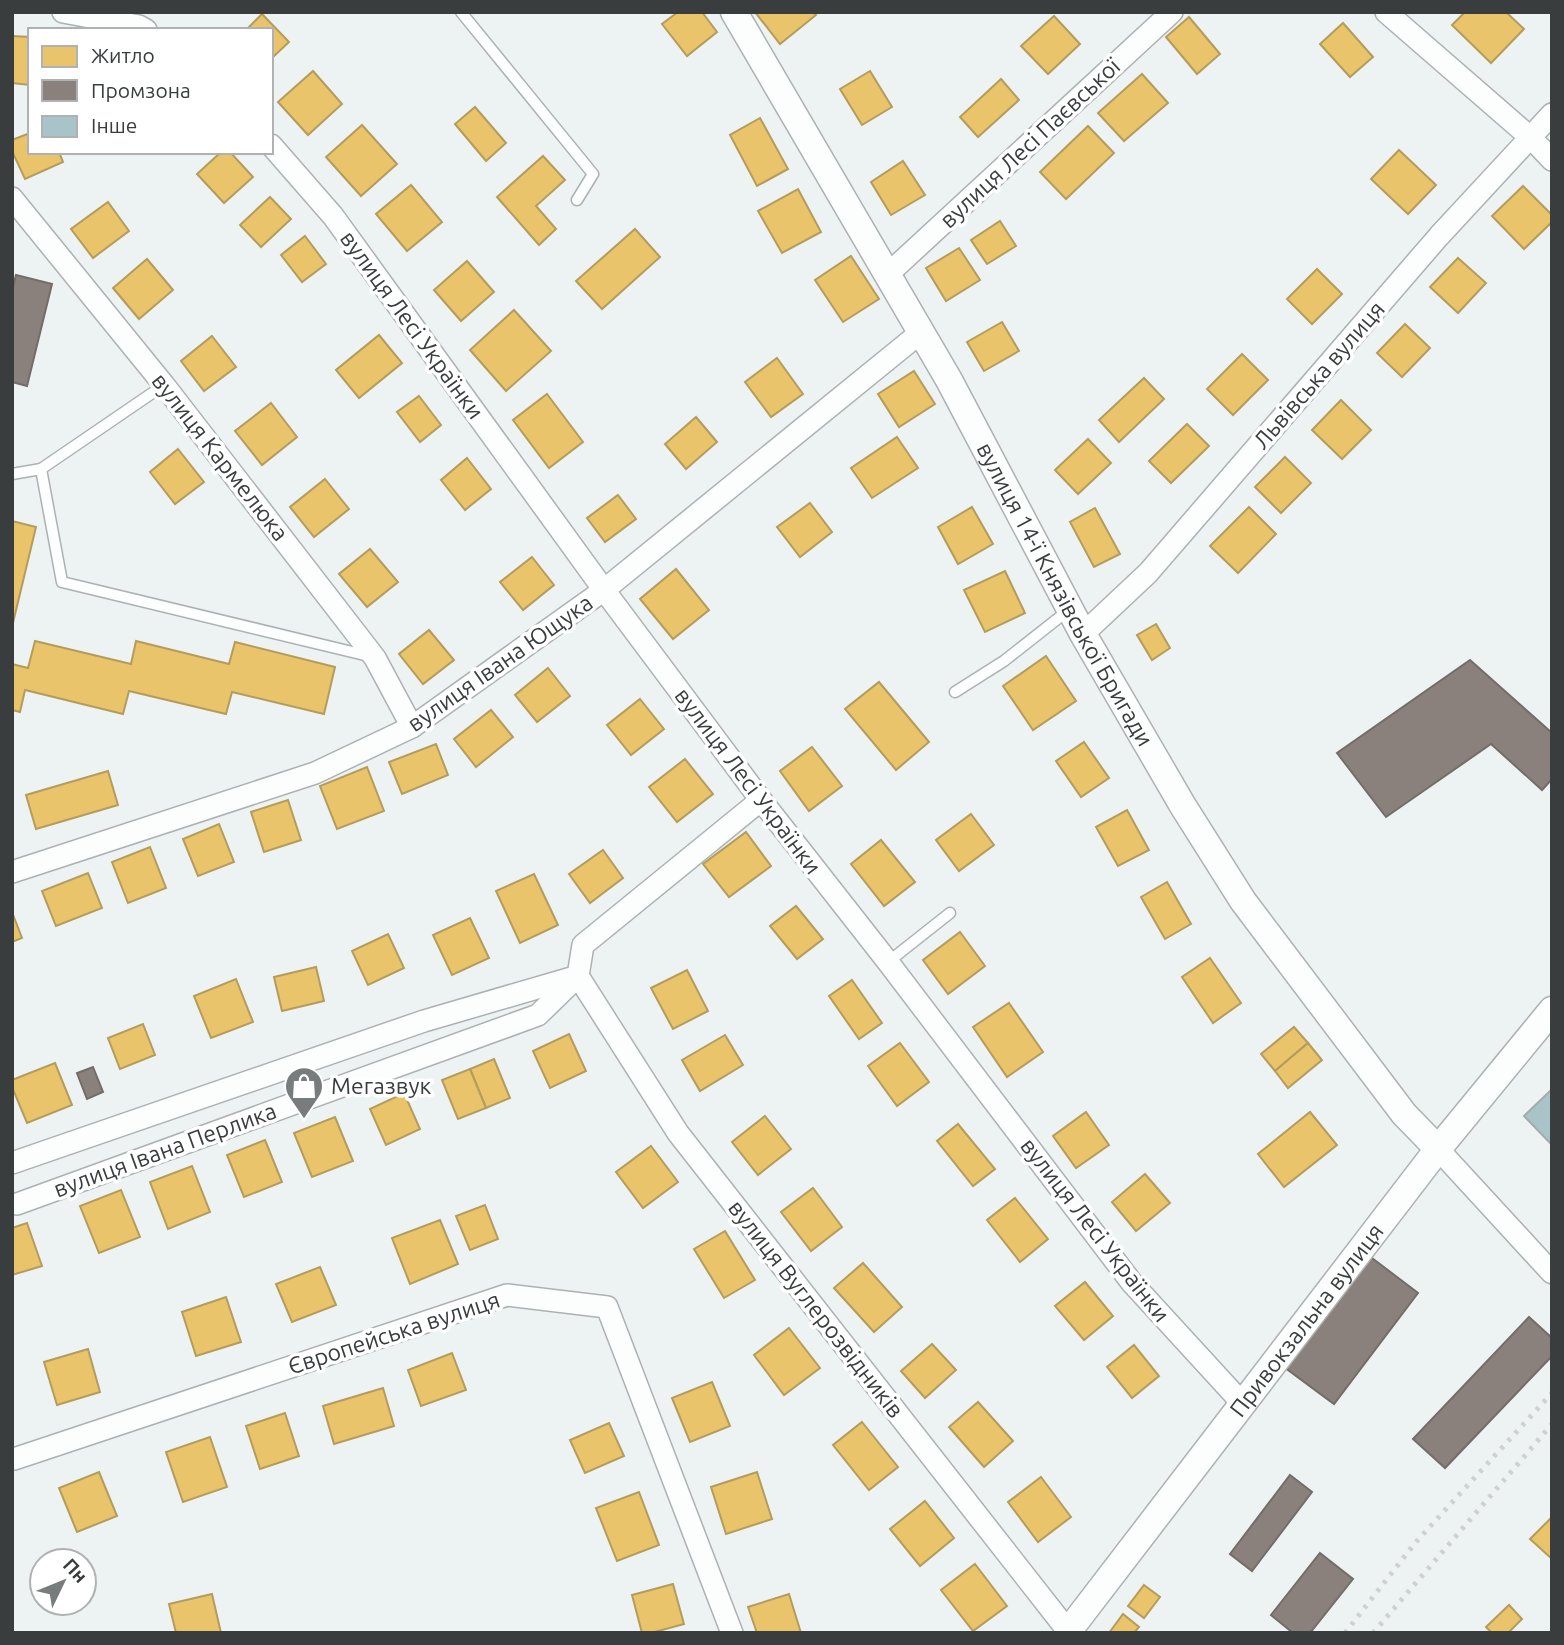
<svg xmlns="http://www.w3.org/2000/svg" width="1564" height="1645" font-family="Ubuntu,sans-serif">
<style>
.homes{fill:#e9c46a;stroke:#b49c5d;stroke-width:2}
.industry{fill:#8a817c;stroke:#726d69;stroke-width:2}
.building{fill:#a8c4c8;stroke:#a7aaab;stroke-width:2}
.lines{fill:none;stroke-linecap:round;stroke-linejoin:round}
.service-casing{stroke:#adb1b2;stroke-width:13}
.minor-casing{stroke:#adb1b2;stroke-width:24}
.tertiary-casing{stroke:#adb1b2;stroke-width:29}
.service{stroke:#fcfdfd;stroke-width:10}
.minor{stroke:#fcfdfd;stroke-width:21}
.tertiary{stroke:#fcfdfd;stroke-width:26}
.rail{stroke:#cfd1d1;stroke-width:5;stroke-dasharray:3.5 7;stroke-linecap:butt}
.labels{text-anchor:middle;stroke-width:7;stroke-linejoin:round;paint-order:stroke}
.street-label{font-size:23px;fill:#393d3e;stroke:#fff}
.poi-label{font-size:23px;fill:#393d3e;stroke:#fff;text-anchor:start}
</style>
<rect width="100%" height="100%" fill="#edf2f2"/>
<g class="homes">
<polygon points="678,12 702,12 717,32 687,56 662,24"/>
<polygon points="755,12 813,12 816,15 780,44"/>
<polygon points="1465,12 1506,12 1524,29 1491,63 1452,25"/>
<polygon points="262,14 289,42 271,59 271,30 246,30"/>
<polygon points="1054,16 1080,44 1048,74 1021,46"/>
<polygon points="1189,17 1220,54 1197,74 1166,37"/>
<polygon points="1343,23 1373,57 1350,77 1320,44"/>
<polygon points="12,36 30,37 30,85 12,83"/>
<polygon points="313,71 342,104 308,135 278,102"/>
<polygon points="870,71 892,107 862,125 840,89"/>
<polygon points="1142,74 1168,103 1124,141 1098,113"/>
<polygon points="1001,79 1019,100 978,137 960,117"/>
<polygon points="475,107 506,143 486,161 455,124"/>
<polygon points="760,118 788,169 757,186 730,135"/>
<polygon points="362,125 397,164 361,196 326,157"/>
<polygon points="1088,126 1114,153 1066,199 1040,172"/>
<polygon points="30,133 30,152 59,152 63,162 25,179 12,151 12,140"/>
<polygon points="1399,150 1436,185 1408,214 1371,179"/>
<polygon points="221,152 230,152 253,177 224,203 197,174"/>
<polygon points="543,156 565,180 536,206 556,229 539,245 497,197"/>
<polygon points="903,161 925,195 891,215 871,182"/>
<polygon points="411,185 442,222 407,251 376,214"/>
<polygon points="1523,186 1552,215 1552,222 1524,249 1492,216"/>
<polygon points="798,189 821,232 782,253 758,211"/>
<polygon points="270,197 291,219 261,247 240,225"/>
<polygon points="108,202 129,231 93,258 71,229"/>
<polygon points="1000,221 1016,246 987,264 971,240"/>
<polygon points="635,229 660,257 602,309 576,281"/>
<polygon points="305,236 326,264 302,282 281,255"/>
<polygon points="959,248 980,280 946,301 926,268"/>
<polygon points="851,256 879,299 843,322 815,280"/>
<polygon points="1458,258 1486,283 1458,313 1430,287"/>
<polygon points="147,259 173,290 139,319 113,288"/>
<polygon points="467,261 494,292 461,321 434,290"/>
<polygon points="1317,269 1342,294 1312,324 1287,299"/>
<polygon points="514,310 551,351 506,391 470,350"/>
<polygon points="1002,322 1019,351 984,371 967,342"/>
<polygon points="1405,324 1430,348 1402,377 1377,353"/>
<polygon points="379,335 402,363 359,398 336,370"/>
<polygon points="212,336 236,367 204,391 181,361"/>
<polygon points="1242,354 1268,380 1233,415 1207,389"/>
<polygon points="777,358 803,394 771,417 745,382"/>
<polygon points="914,371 935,404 899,427 878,394"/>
<polygon points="1144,378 1164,399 1119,442 1099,420"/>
<polygon points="547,394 583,442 549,468 513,420"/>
<polygon points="419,396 441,425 420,442 397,412"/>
<polygon points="1341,400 1371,430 1342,459 1312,430"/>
<polygon points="271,403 297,437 262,465 235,431"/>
<polygon points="696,417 717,442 686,469 665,444"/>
<polygon points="1187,424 1209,446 1171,483 1149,461"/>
<polygon points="897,437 918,468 872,498 851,468"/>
<polygon points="1088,439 1111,463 1078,494 1055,470"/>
<polygon points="178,449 204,482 175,504 150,472"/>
<polygon points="1285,457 1311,483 1281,513 1255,487"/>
<polygon points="467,458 491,489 465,510 441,480"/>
<polygon points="325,479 349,509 314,537 290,507"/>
<polygon points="618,495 636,519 605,542 587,518"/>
<polygon points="810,503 832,532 800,557 777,527"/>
<polygon points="972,507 993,544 958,564 938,527"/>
<polygon points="1249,507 1276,534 1238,573 1210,546"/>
<polygon points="1095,508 1120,554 1094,567 1070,522"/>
<polygon points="12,521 36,527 12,627"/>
<polygon points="370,549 398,582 367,607 339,574"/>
<polygon points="532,557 554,585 523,610 500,582"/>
<polygon points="676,569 709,610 673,639 640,599"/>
<polygon points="1005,571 1025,613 985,632 964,590"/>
<polygon points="1156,624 1170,648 1152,660 1137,635"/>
<polygon points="429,630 454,660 423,684 399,654"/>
<polygon points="35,641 131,664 136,641 229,664 235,642 335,667 324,714 232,692 226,714 129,691 123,714 25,690 20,712 12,710 12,664 28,668"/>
<polygon points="1046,656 1076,701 1033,730 1003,686"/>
<polygon points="548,668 570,696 537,722 515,695"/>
<polygon points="879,682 929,742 896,770 845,709"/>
<polygon points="640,699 664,729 631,755 607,725"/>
<polygon points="491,710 513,737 476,767 454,739"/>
<polygon points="1084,742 1109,778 1081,797 1056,761"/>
<polygon points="436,744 448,775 402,794 389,762"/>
<polygon points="812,747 842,786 809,811 780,771"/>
<polygon points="685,759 713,794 677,822 649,787"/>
<polygon points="367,767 384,811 337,829 320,786"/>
<polygon points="108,771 118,805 36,829 26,795"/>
<polygon points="288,800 301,840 264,852 251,812"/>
<polygon points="1127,810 1149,850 1118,866 1096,827"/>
<polygon points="971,814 994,845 959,871 936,840"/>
<polygon points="219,824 234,862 198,876 183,839"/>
<polygon points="746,832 771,866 729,897 703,864"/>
<polygon points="881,840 915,882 884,906 851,864"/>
<polygon points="150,847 166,888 128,903 112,862"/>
<polygon points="603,850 623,878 590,903 569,874"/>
<polygon points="88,873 102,908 56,926 42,891"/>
<polygon points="534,874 558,925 520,943 496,891"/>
<polygon points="1167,882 1191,924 1165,939 1141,897"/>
<polygon points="796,906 823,939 797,959 770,926"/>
<polygon points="12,912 22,938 12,942"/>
<polygon points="470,918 489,958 452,975 433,935"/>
<polygon points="960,932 985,966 948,994 923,960"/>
<polygon points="388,934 404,968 368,985 352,951"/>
<polygon points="1210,958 1241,1003 1213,1023 1182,977"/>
<polygon points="316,967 324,1001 282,1011 274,977"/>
<polygon points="687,970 708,1011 673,1029 651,988"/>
<polygon points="236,979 253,1022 211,1038 194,996"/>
<polygon points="852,980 882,1023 859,1039 829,996"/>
<polygon points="1009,1003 1043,1052 1007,1077 973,1027"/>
<polygon points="143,1024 155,1055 120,1069 108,1038"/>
<polygon points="1294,1027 1308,1043 1275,1071 1261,1054"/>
<polygon points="569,1034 586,1071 550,1088 533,1051"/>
<polygon points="725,1035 743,1065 700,1091 682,1060"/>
<polygon points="900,1043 929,1082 897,1106 868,1066"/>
<polygon points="1308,1043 1322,1060 1288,1088 1275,1071"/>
<polygon points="494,1059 510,1098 486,1108 470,1069"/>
<polygon points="55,1063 72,1105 27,1123 12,1087 12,1080"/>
<polygon points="470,1069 486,1108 458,1119 442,1080"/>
<polygon points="404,1093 420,1129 386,1145 370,1109"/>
<polygon points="1086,1112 1109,1145 1076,1168 1053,1136"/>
<polygon points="1310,1112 1337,1145 1284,1187 1258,1154"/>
<polygon points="765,1116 791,1149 758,1175 732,1142"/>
<polygon points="335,1117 353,1161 312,1177 294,1133"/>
<polygon points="958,1124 995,1169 973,1186 937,1141"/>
<polygon points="265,1140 282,1182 244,1197 227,1155"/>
<polygon points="651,1146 678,1182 643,1208 616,1172"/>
<polygon points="192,1166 210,1212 168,1229 150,1182"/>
<polygon points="1145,1174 1170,1203 1136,1231 1112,1202"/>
<polygon points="813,1188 842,1227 811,1251 781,1212"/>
<polygon points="121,1190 140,1237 99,1253 80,1206"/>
<polygon points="1015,1198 1048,1239 1020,1262 987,1220"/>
<polygon points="485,1205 498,1239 470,1250 456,1216"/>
<polygon points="440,1220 458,1264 410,1284 392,1238"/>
<polygon points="27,1223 42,1266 12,1275 12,1228"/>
<polygon points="725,1231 755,1280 724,1298 694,1249"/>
<polygon points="863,1263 902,1307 874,1332 834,1288"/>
<polygon points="320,1267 336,1305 292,1322 276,1284"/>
<polygon points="1085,1282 1113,1316 1084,1340 1055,1306"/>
<polygon points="226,1297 241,1342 196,1356 182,1312"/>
<polygon points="789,1328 820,1368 784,1395 754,1355"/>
<polygon points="932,1344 956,1370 925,1398 901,1371"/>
<polygon points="1134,1345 1159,1376 1132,1398 1107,1367"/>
<polygon points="88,1349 100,1392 57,1405 44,1362"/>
<polygon points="452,1353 466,1390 421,1406 408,1370"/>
<polygon points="712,1382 730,1426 690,1442 672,1398"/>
<polygon points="383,1388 394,1426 334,1444 323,1406"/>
<polygon points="978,1402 1013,1441 984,1467 949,1427"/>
<polygon points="285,1413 299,1456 260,1469 246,1426"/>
<polygon points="862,1422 898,1467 869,1490 833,1445"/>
<polygon points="609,1423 624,1456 585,1473 570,1440"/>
<polygon points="210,1437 227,1487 183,1502 166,1452"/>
<polygon points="99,1472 117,1516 77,1532 59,1488"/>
<polygon points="757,1472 772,1519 726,1534 711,1487"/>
<polygon points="1041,1477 1071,1517 1038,1542 1008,1502"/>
<polygon points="639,1492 659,1545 617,1561 596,1508"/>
<polygon points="925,1501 954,1538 920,1566 890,1529"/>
<polygon points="1552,1517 1552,1559 1530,1539"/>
<polygon points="975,1564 1007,1606 973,1631 941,1590"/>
<polygon points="673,1584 684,1624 651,1633 642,1633 632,1595"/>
<polygon points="1144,1585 1160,1597 1144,1618 1128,1606"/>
<polygon points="212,1594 221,1633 176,1633 169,1604"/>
<polygon points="789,1594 801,1633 757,1633 748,1607"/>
<polygon points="1509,1605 1522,1619 1508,1633 1492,1633 1486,1627"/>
<polygon points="1123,1614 1139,1627 1134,1633 1109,1633"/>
</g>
<g class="industry">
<polygon points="16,275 52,284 27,386 12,382 12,291"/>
<polygon points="1470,660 1552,733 1552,779 1542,790 1491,744 1386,817 1337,753"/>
<polygon points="93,1067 103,1092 87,1099 77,1073"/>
<polygon points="1368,1255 1418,1293 1334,1404 1284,1367"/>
<polygon points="1529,1317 1552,1338 1552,1356 1445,1468 1413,1439"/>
<polygon points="1290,1475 1312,1492 1252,1571 1230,1554"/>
<polygon points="1320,1553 1353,1579 1310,1633 1293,1633 1271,1615"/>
</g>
<polygon class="building" points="1552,1089 1552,1145 1524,1116"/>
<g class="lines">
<defs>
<g id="service">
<polyline points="461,12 593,174 577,200"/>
<polyline points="41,469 62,582 373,657"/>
<polyline points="12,474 41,469 164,385"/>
<polyline points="955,692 1004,661 1070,609"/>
<polyline points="888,962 950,913"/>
</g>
<g id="minor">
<polyline points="63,12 139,26 146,30"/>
<polyline points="1386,12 1531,138 1552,160"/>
<polyline points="271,145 333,216 604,590 761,800 888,962 1132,1283 1242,1403"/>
<polyline points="12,198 164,385 375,658 412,727"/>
<polyline points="888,274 1172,12"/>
<polyline points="1083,634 1148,573 1439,236 1552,114"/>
<polyline points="12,872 315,773 412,727 604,590 920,333"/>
<polyline points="1438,1149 1552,1273"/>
<polyline points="12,1163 424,1021 578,976 678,1133 1068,1631"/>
<polyline points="17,1204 538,1015 578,976 583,945 761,800"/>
<polyline points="14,1459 507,1295 607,1307 732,1633"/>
</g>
<g id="tertiary">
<path id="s1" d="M734,12L949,380L1083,634L1183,806L1243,901L1404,1114L1438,1149"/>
<path id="s2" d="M1067,1633L1438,1149L1552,1010"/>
</g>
</defs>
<use href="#service" class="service-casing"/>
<use href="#minor" class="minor-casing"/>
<use href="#tertiary" class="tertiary-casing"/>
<use href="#service" class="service"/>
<use href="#minor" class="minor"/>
<use href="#tertiary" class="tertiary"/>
<g class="rail">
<polyline points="1345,1633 1415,1543 1552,1393"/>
<polyline points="1373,1633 1552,1424"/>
</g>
</g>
<defs>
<symbol id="shop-pin" viewBox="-11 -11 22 30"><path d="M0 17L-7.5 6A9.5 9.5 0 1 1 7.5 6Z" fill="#787c7d" stroke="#fff"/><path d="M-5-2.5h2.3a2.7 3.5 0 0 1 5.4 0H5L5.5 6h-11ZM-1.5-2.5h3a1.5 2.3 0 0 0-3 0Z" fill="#fff"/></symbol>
</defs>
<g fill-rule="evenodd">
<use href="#shop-pin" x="282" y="1064" width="44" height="60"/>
</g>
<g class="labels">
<g class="street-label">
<text transform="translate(1030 143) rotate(-43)" y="8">вулиця Лесі Паєвської</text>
<text transform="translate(412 325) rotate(54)" y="8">вулиця Лесі Українки</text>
<text transform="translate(1319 375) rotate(-49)" y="8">Львівська вулиця</text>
<text transform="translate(220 457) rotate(52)" y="8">вулиця Кармелюка</text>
<text dy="8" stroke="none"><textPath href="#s1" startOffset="670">вулиця 14-ї Князівської Бригади</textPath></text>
<text transform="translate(500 663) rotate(-35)" y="8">вулиця Івана Ющука</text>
<text transform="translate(748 781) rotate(53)" y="8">вулиця Лесі Українки</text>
<text transform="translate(165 1150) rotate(-20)" y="8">вулиця Івана Перлика</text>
<text transform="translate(1095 1230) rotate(52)" y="8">вулиця Лесі Українки</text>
<text transform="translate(816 1309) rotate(52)" y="8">вулиця Вуглерозвідників</text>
<text dy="8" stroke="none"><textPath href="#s2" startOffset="394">Привокзальна вулиця</textPath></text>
<text transform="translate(394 1333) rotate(-18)" y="8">Європейська вулиця</text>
</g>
<g class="poi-label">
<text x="331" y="1094">Мегазвук</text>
</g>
</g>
<rect width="1564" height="1645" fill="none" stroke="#393d3e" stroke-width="28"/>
<rect x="28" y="28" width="245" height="126" fill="#ffffff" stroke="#b0b1b2" stroke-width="2"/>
<rect x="42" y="46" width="35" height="21" fill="#e9c46a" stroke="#b0b1b2" stroke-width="2"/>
<text x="91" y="63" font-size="21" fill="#393d3e">Житло</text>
<rect x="42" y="80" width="35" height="21" fill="#8a817c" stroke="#b0b1b2" stroke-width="2"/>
<text x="91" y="98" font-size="21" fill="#393d3e">Промзона</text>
<rect x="42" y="116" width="35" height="21" fill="#a8c4c8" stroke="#b0b1b2" stroke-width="2"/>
<text x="91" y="133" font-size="21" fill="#393d3e">Інше</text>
<g transform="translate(63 1582) rotate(47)"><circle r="33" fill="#ffffff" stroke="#b0b1b2" stroke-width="2"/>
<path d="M0-5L12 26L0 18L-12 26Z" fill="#787c7d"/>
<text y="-10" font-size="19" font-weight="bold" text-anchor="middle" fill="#393d3e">Пн</text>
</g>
</svg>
